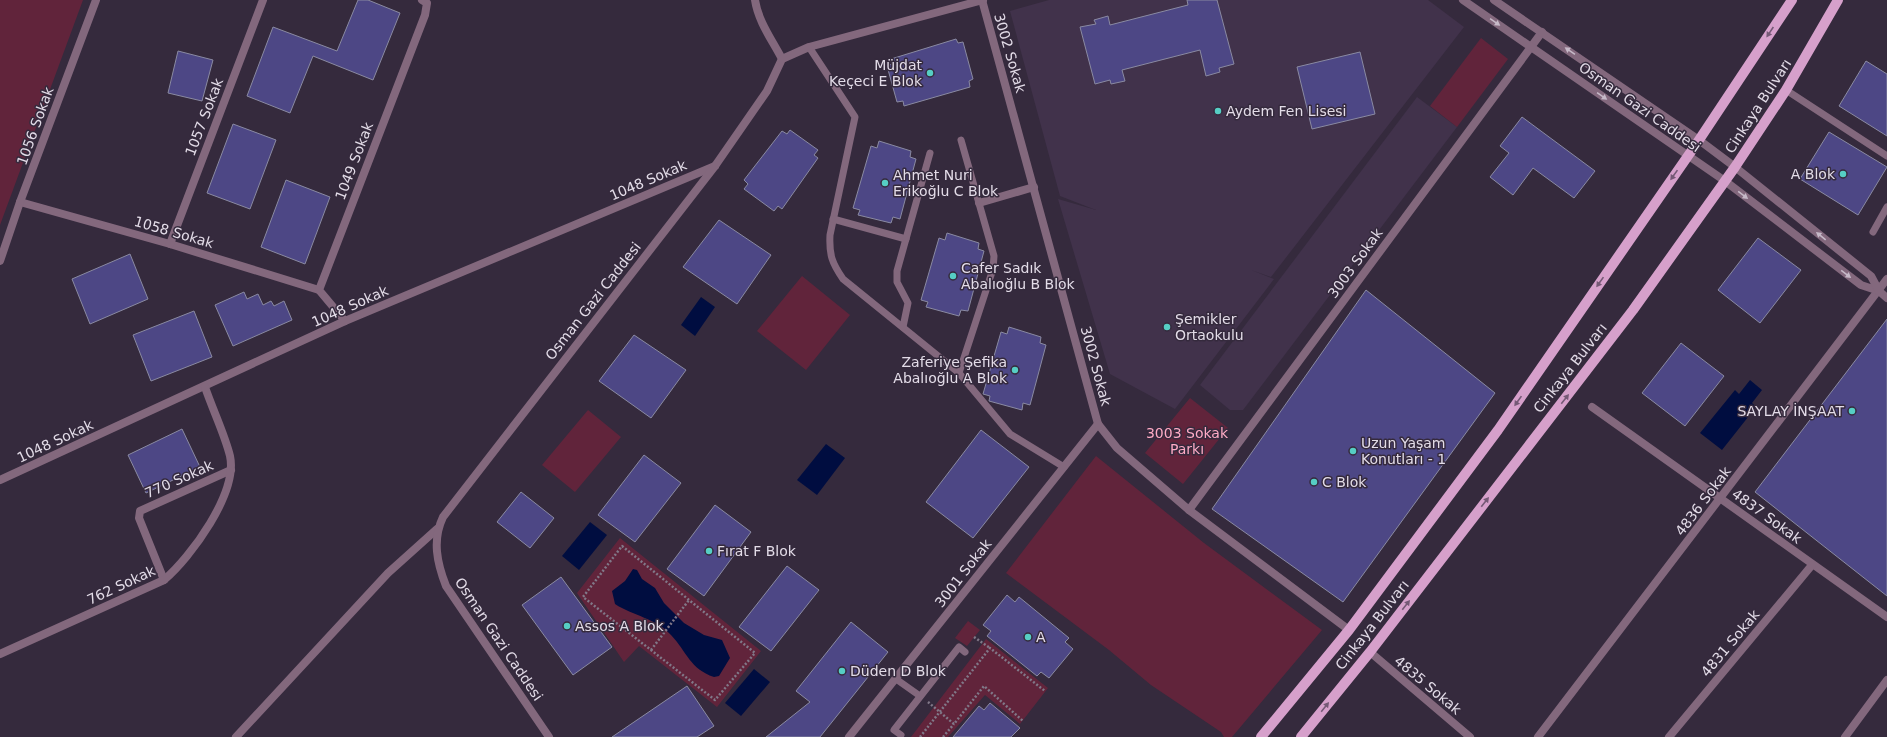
<svg xmlns="http://www.w3.org/2000/svg" width="1887" height="737" font-family="'DejaVu Sans',sans-serif">
<style>
.built{fill:#41324b}
.green{fill:#61243b}
.water{fill:#000d40}
.building{fill:#4d4785;stroke:#8a8aa2}
.lines{fill:none;stroke-linecap:round;stroke-linejoin:round}
.path{stroke:#817888;stroke-width:2.5;stroke-dasharray:2 2;stroke-linecap:butt}
.service{stroke:#83687d;stroke-width:7}
.pedestrian{stroke:#83687d;stroke-width:8}
.minor{stroke:#83687d;stroke-width:8}
.tertiary{stroke:#83687d;stroke-width:8}
.primary{stroke:#d6a0cb;stroke-width:10}
.oneway{fill:#c6b9c8}
.oneway2{fill:#755976}
.poi-dot{fill:#56cec4;stroke:#352a3d;stroke-width:1.5}
.labels{text-anchor:middle;stroke-width:3;stroke-linejoin:round;paint-order:stroke}
.street-label{font-size:14px;fill:#e3dce8;stroke:#352a3d}
.poi-label{font-size:14px;fill:#e3dce8;stroke:#352a3d;text-anchor:start}
.park-label{font-size:14px;fill:#feaac5;stroke:#352a3d}
</style>
<rect width="100%" height="100%" fill="#352a3d"/>
<g class="built">
<polygon points="1049,0 1428,0 1464,27 1271,277 1251,270 1274,279 1175,409 1110,374 1058,199 1096,210 1060,196 1010,11"/>
<polygon points="1417,97 1457,127 1243,410 1230,410 1200,385"/>
</g>
<g class="green">
<polygon points="0,0 83,0 0,225"/>
<polygon points="1481,38 1508,59 1457,127 1430,106"/>
<polygon points="802,276 850,315 806,370 757,331"/>
<polygon points="1190,398 1228,428 1183,484 1145,453"/>
<polygon points="588,410 621,437 575,492 542,465"/>
<polygon points="1096,456 1204,543 1322,630 1232,737 1224,737 1221,732 1151,685 1109,650 1006,573"/>
<polygon points="620,538 761,651 717,707 639,646 624,662 577,593"/>
<polygon points="968,621 980,630 967,646 955,638"/>
<polygon points="986,639 1048,688 1020,724 985,695 948,737 911,737"/>
</g>
<g class="water">
<polygon points="701,297 715,307 695,336 681,325"/>
<polygon points="1750,380 1762,390 1752,403 1756,407 1722,450 1700,433 1735,390 1739,394"/>
<polygon points="826,444 845,458 817,495 797,480"/>
<polygon points="590,522 607,535 579,570 562,556"/>
<path d="M633,569L637,570L642,579L655,588L664,603L684,623L704,635L722,640L730,658L719,676L714,677C690,669 687,652 671,635C656,618 633,616 615,604L612,591L625,581Z"/>
<polygon points="754,669 770,682 741,716 725,703"/>
</g>
<g class="building">
<polygon points="358,0 368,0 400,13 373,80 313,56 290,113 247,96 273,27 337,51"/>
<polygon points="1187,0 1217,0 1234,64 1219,68 1220,72 1206,76 1200,50 1122,70 1125,81 1111,84 1110,80 1095,84 1080,27 1096,24 1094,20 1108,16 1110,25 1188,5"/>
<polygon points="956,39 958,43 963,42 973,79 969,81 970,87 904,106 903,101 897,102 887,66 892,64 891,59"/>
<polygon points="178,51 213,60 202,101 168,93"/>
<polygon points="1360,52 1375,114 1312,129 1297,67"/>
<polygon points="1866,61 1887,74 1887,136 1839,106"/>
<polygon points="1522,117 1595,171 1574,198 1533,168 1513,195 1490,177 1509,153 1500,146"/>
<polygon points="233,124 276,140 250,209 207,193"/>
<polygon points="790,130 818,150 814,155 818,158 782,209 778,206 774,211 744,189 748,184 744,180 782,131 787,134"/>
<polygon points="1829,132 1887,167 1858,215 1800,179"/>
<polygon points="879,141 911,151 910,157 916,159 900,219 893,217 891,223 858,215 860,210 853,208 871,146 877,148"/>
<polygon points="286,180 330,197 305,264 261,247"/>
<polygon points="719,220 771,255 737,304 683,267"/>
<polygon points="947,233 979,243 978,249 984,251 968,311 961,310 959,316 926,307 928,302 921,300 939,238 945,240"/>
<polygon points="1758,238 1801,270 1760,323 1718,290"/>
<polygon points="130,254 148,299 90,324 72,279"/>
<polygon points="1366,290 1495,393 1343,602 1212,509"/>
<polygon points="244,292 247,299 258,294 263,305 271,301 274,306 284,301 292,320 233,346 215,305"/>
<polygon points="194,311 212,357 151,381 133,335"/>
<polygon points="1887,319 1887,596 1755,492"/>
<polygon points="1009,327 1041,337 1040,343 1046,345 1030,405 1023,403 1022,410 989,401 990,396 983,394 1001,332 1007,334"/>
<polygon points="634,335 686,370 651,418 599,381"/>
<polygon points="1681,343 1724,376 1685,426 1642,393"/>
<polygon points="182,429 200,467 146,493 128,455"/>
<polygon points="981,430 1029,467 973,538 926,502"/>
<polygon points="644,455 681,483 635,542 598,515"/>
<polygon points="521,492 554,518 530,548 497,522"/>
<polygon points="715,505 751,532 704,596 667,569"/>
<polygon points="787,566 819,590 771,651 739,627"/>
<polygon points="561,577 612,647 573,675 522,605"/>
<polygon points="1007,595 1015,602 1019,597 1069,638 1065,642 1073,649 1049,678 1041,672 1037,676 987,636 991,631 983,625"/>
<polygon points="851,622 888,652 820,737 766,737 810,702 796,691"/>
<polygon points="687,686 714,726 697,737 612,737"/>
<polygon points="990,703 1020,728 1011,737 953,737 979,706 984,710"/>
</g>
<g class="lines">
<g class="path">
<polygon points="622,546 755,653 715,700 583,597"/>
<polyline points="974,637 990,648"/>
<polyline points="651,650 689,600"/>
<polyline points="928,702 954,724 984,686 1023,721"/>
<polyline points="920,737 990,648 1045,691"/>
<polyline points="943,737 954,724"/>
</g>
<g class="service">
<path d="M809,47L855,117L830,235C829,255 832,263 843,279L959,373L1010,434L1064,467"/>
<polyline points="1786,90 1887,156"/>
<polyline points="833,219 906,239"/>
<polyline points="1873,232 1887,207"/>
<polyline points="903,327 908,303 897,282 897,271 930,153"/>
<polyline points="959,373 993,269 994,256 961,140"/>
<polyline points="896,679 920,696"/>
<polyline points="901,735 894,730 959,647 965,652"/>
</g>
<polyline class="pedestrian" points="979,203 1034,187"/>
<g class="minor">
<path d="M755,0C758,21 772,40 782,59"/>
<polyline points="982,0 1098,424 1117,448 1189,510 1349,630"/>
<polyline points="20,202 170,244 319,290"/>
<polyline points="170,244 263,0"/>
<polyline points="0,261 20,202 96,0"/>
<polyline points="345,321 319,290 425,15 427,3 422,0"/>
<polyline points="1592,407 1887,617"/>
<polyline points="0,480 345,321 715,166"/>
<polyline points="1189,510 1542,32"/>
<polyline points="164,580 139,518 140,511 231,470"/>
<polyline points="1370,652 1470,737"/>
<path d="M0,654L164,580C191,557 238,493 230,456C225,435 212,408 205,387"/>
<polyline points="849,737 1098,424"/>
<polyline points="1538,737 1887,279"/>
<polyline points="1669,737 1812,565"/>
</g>
<g class="tertiary">
<polyline points="1463,0 1725,181 1861,285 1879,291"/>
<polyline points="1494,0 1699,140 1735,167 1871,276 1879,291 1887,298"/>
<polyline points="236,737 388,573 437,529"/>
<path d="M549,737L446,586C437,563 432,540 443,517L715,166L767,91L782,59L809,47L983,0"/>
<polyline points="1845,737 1887,680"/>
</g>
<g class="primary">
<polyline points="1261,737 1349,630 1498,430 1699,140 1792,0"/>
<polyline points="1301,737 1370,652 1633,310 1735,167 1786,90 1838,0"/>
</g>
</g>
<defs><path id="oneway-solid" d="M-6-.8H1V-3.2L6.5 0L1 3.2V.8H-6Z"/></defs>
<g class="oneway">
<use href="#oneway-solid" transform="translate(1495 22) rotate(35)"/>
<use href="#oneway-solid" transform="translate(1570 51) rotate(-146)"/>
<use href="#oneway-solid" transform="translate(1602 96) rotate(35)"/>
<use href="#oneway-solid" transform="translate(1743 195) rotate(37)"/>
<use href="#oneway-solid" transform="translate(1821 236) rotate(-141)"/>
<use href="#oneway-solid" transform="translate(1846 274) rotate(37)"/>
</g>
<g class="oneway2">
<use href="#oneway-solid" transform="translate(1770 32) rotate(124)"/>
<use href="#oneway-solid" transform="translate(1674 175) rotate(125)"/>
<use href="#oneway-solid" transform="translate(1600 282) rotate(125)"/>
<use href="#oneway-solid" transform="translate(1565 399) rotate(-52)"/>
<use href="#oneway-solid" transform="translate(1518 401) rotate(125)"/>
<use href="#oneway-solid" transform="translate(1485 502) rotate(-52)"/>
<use href="#oneway-solid" transform="translate(1406 605) rotate(-52)"/>
<use href="#oneway-solid" transform="translate(1325 707) rotate(-51)"/>
</g>
<g class="poi-dot">
<circle cx="930" cy="73" r="4"/>
<circle cx="1218" cy="111" r="4"/>
<circle cx="1843" cy="174" r="4"/>
<circle cx="885" cy="183" r="4"/>
<circle cx="953" cy="276" r="4"/>
<circle cx="1167" cy="327" r="4"/>
<circle cx="1015" cy="370" r="4"/>
<circle cx="1852" cy="411" r="4"/>
<circle cx="1353" cy="451" r="4"/>
<circle cx="1314" cy="482" r="4"/>
<circle cx="709" cy="551" r="4"/>
<circle cx="567" cy="626" r="4"/>
<circle cx="1028" cy="637" r="4"/>
<circle cx="842" cy="671" r="4"/>
</g>
<g class="labels">
<g class="street-label">
<text transform="translate(1010 53) rotate(74)" y="5">3002 Sokak</text>
<text transform="translate(1758 106) rotate(-57)" y="5">Cinkaya Bulvarı</text>
<text transform="translate(1640 107) rotate(35)" y="5">Osman Gazi Caddesi</text>
<text transform="translate(204 117) rotate(-69)" y="5">1057 Sokak</text>
<text transform="translate(35 126) rotate(-70)" y="5">1056 Sokak</text>
<text transform="translate(354 161) rotate(-69)" y="5">1049 Sokak</text>
<text transform="translate(648 180) rotate(-23)" y="5">1048 Sokak</text>
<text transform="translate(174 232) rotate(16)" y="5">1058 Sokak</text>
<text transform="translate(1355 263) rotate(-54)" y="5">3003 Sokak</text>
<text transform="translate(593 301) rotate(-52)" y="5">Osman Gazi Caddesi</text>
<text transform="translate(350 306) rotate(-24)" y="5">1048 Sokak</text>
<text transform="translate(1096 366) rotate(75)" y="5">3002 Sokak</text>
<text transform="translate(1570 368) rotate(-52)" y="5">Cinkaya Bulvarı</text>
<text transform="translate(55 441) rotate(-25)" y="5">1048 Sokak</text>
<text transform="translate(179 479) rotate(-24)" y="5">770 Sokak</text>
<text transform="translate(1703 501) rotate(-53)" y="5">4836 Sokak</text>
<text transform="translate(1767 516) rotate(36)" y="5">4837 Sokak</text>
<text transform="translate(963 573) rotate(-52)" y="5">3001 Sokak</text>
<text transform="translate(121 585) rotate(-25)" y="5">762 Sokak</text>
<text transform="translate(1372 625) rotate(-52)" y="5">Cinkaya Bulvarı</text>
<text transform="translate(499 639) rotate(56)" y="5">Osman Gazi Caddesi</text>
<text transform="translate(1730 643) rotate(-50)" y="5">4831 Sokak</text>
<text transform="translate(1428 685) rotate(40)" y="5">4835 Sokak</text>
</g>
<g class="poi-label">
<text x="922" y="70" text-anchor="end">Müjdat<tspan x="922" dy="16">Keçeci E Blok</tspan></text>
<text x="1226" y="116">Aydem Fen Lisesi</text>
<text x="1835" y="179" text-anchor="end">A Blok</text>
<text x="893" y="180">Ahmet Nuri<tspan x="893" dy="16">Erikoğlu C Blok</tspan></text>
<text x="961" y="273">Cafer Sadık<tspan x="961" dy="16">Abalıoğlu B Blok</tspan></text>
<text x="1175" y="324">Şemikler<tspan x="1175" dy="16">Ortaokulu</tspan></text>
<text x="1007" y="367" text-anchor="end">Zaferiye Şefika<tspan x="1007" dy="16">Abalıoğlu A Blok</tspan></text>
<text x="1844" y="416" text-anchor="end">SAYLAY İNŞAAT</text>
<text x="1361" y="448">Uzun Yaşam<tspan x="1361" dy="16">Konutları - 1</tspan></text>
<text x="1322" y="487">C Blok</text>
<text x="717" y="556">Fırat F Blok</text>
<text x="575" y="631">Assos A Blok</text>
<text x="1036" y="642">A</text>
<text x="850" y="676">Düden D Blok</text>
</g>
<g class="park-label">
<text x="1187" y="438">3003 Sokak<tspan x="1187" dy="16">Parkı</tspan></text>
</g>
</g>
</svg>
